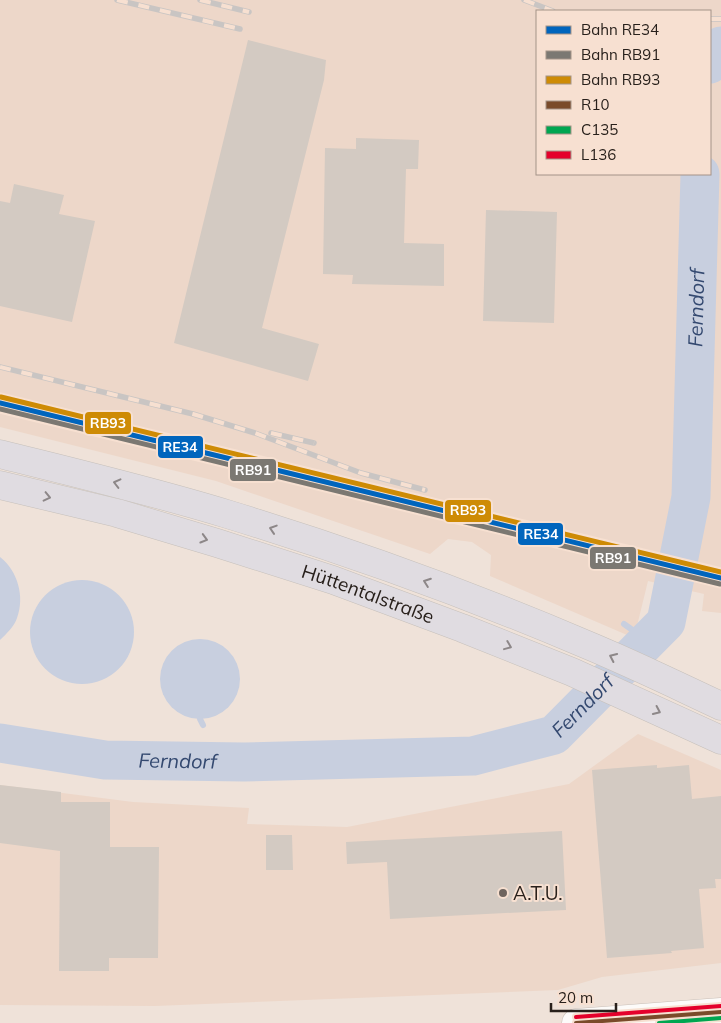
<svg xmlns="http://www.w3.org/2000/svg" width="721" height="1023" font-family="Mulish,sans-serif">
<style>
.built{fill:#edd7c9;fill-rule:evenodd}
.water{fill:#c8cfdf}
.lines{fill:none;stroke-linecap:round;stroke-linejoin:round}
.stream{stroke:#c8cfdf;stroke-width:6}
.river{stroke:#c8cfdf;stroke-width:39}
.building{fill:#d3cac2}
.secondary-casing{stroke:#c9bfb8;stroke-width:29}
.trunk-casing{stroke:#c6c0bb;stroke-width:29}
.secondary{stroke:#fdfbf9;stroke-width:28}
.trunk{stroke:#e0dce1;stroke-width:28}
.rail-casing{stroke:#c9c5c3;stroke-width:5.5}
.rail{stroke:#f7e0d1;stroke-width:4;stroke-dasharray:11;stroke-linecap:butt}
.bus-1-casing{stroke:#f7e0d1;stroke-width:8}
.bus-2-casing{stroke:#f7e0d1;stroke-width:8}
.bus-3-casing{stroke:#f7e0d1;stroke-width:8}
.bus-1{stroke:#7a4b2a;stroke-width:4}
.bus-2{stroke:#00a651;stroke-width:4}
.bus-3{stroke:#e4002b;stroke-width:4}
.rail-1-casing{stroke:#f7e0d1;stroke-width:9}
.rail-2-casing{stroke:#f7e0d1;stroke-width:9}
.rail-3-casing{stroke:#f7e0d1;stroke-width:9}
.rail-1{stroke:#0065bd;stroke-width:5}
.rail-2{stroke:#7b7872;stroke-width:5}
.rail-3{stroke:#ce8b05;stroke-width:5}
.oneway{stroke:#8d8788}
.poi-dot{fill:#6e645e;stroke:#f7e0d1;stroke-width:2}
.labels{text-anchor:middle;stroke-width:4;stroke-linejoin:round;paint-order:stroke}
.street-label{font-size:19px;fill:#28201b;stroke:#f7e0d1}
.poi-label{font-size:19px;fill:#28201b;stroke:#f7e0d1;text-anchor:start}
.water-label{font-size:20px;font-style:italic;fill:#344970;stroke:#f7e0d1}
.line-badge{stroke:#f7e0d1;stroke-width:2}
.badge-label{font-size:14px;text-anchor:middle;font-weight:bold;fill:#fff}
</style>
<rect width="100%" height="100%" fill="#efe2d9"/>
<g class="built">
<path d="M0,0H721V613L702,611L704,594L648,581L634,638L490,576L491,555L472,542L448,539L430,554L216,481L0,427ZM537,11H710V174H537Z"/>
<polygon points="638,734 721,770 721,963 602,977 558,990 155,1006 0,1005 0,785 133,802 249,808 247,824 347,827 569,784"/>
</g>
<g class="water">
<path d="M0,557C18,571 25,597 17,618C14,627 7,633 0,640Z"/>
<circle cx="82" cy="632" r="52"/>
<circle cx="200" cy="679" r="40"/>
</g>
<g class="lines">
<g class="stream">
<polyline points="624,624 648,641"/>
<polyline points="200,719 203,725"/>
<polyline points="211,747 217,762"/>
</g>
<g class="river">
<polyline points="710,64 721,46"/>
<path id="s1" d="M0,743L105,760L244,762L473,756L554,735L666,622L691,497L700,174"/>
</g>
</g>
<g class="building">
<polygon points="248,40 326,60 324,80 262,328 319,344 308,381 174,343"/>
<polygon points="356,138 419,140 418,169 406,169 404,243 444,244 444,286 352,284 353,275 323,274 325,148 356,149"/>
<polygon points="14,184 64,195 59,214 95,221 72,322 0,306 0,201 10,203"/>
<polygon points="486,210 557,212 554,323 483,321"/>
<polygon points="657,765 657,768 689,765 692,799 721,796 721,879 715,879 716,888 699,889 704,948 671,951 672,953 607,958 592,770"/>
<polygon points="0,785 61,792 61,802 110,802 110,847 159,847 158,958 109,958 109,971 59,971 60,851 0,843"/>
<polygon points="562,831 566,910 390,919 387,862 347,864 346,842"/>
<polygon points="266,835 292,835 293,870 266,870"/>
</g>
<g class="lines">
<defs>
<polyline id="secondary" points="576,1023 721,1012"/>
<g id="trunk">
<path d="M0,454C76,473 152,491 227,514C348,551 468,594 585,644C631,663 676,685 721,706"/>
<path id="s2" d="M0,485L117,513L217,543L333,580L462,628L572,672L721,740"/>
</g>
</defs>
<use href="#secondary" class="secondary-casing"/>
<use href="#trunk" class="trunk-casing"/>
<use href="#secondary" class="secondary"/>
<use href="#trunk" class="trunk"/>
<defs>
<g id="rail">
<polyline points="117,0 240,29"/>
<polyline points="200,0 249,12"/>
<polyline points="524,0 553,11"/>
<polyline points="710,19 721,19"/>
<polyline points="0,367 193,414 255,433 361,473 425,490"/>
<polyline points="271,433 314,443"/>
</g>
</defs>
<use href="#rail" class="rail-casing"/>
<use href="#rail" class="rail"/>
<defs>
<polyline id="bus-1" points="576,1023 721,1012"/>
<polyline id="bus-2" points="659,1023 721,1018"/>
<polyline id="bus-3" points="576,1017 721,1006"/>
</defs>
<use href="#bus-1" class="bus-1-casing"/>
<use href="#bus-2" class="bus-2-casing"/>
<use href="#bus-3" class="bus-3-casing"/>
<use href="#bus-1" class="bus-1"/>
<use href="#bus-2" class="bus-2"/>
<use href="#bus-3" class="bus-3"/>
<defs>
<polyline id="rail-1" points="0,403 721,578"/>
<polyline id="rail-2" points="0,409 720,584"/>
<polyline id="rail-3" points="1,397 721,572"/>
</defs>
<use href="#rail-1" class="rail-1-casing"/>
<use href="#rail-2" class="rail-2-casing"/>
<use href="#rail-3" class="rail-3-casing"/>
<use href="#rail-1" class="rail-1"/>
<use href="#rail-2" class="rail-2"/>
<use href="#rail-3" class="rail-3"/>
</g>
<defs><path id="oneway-chevron" d="M-2-3.5L2.5 0L-2 3.5" fill="none" stroke-width="1.6" stroke-linecap="round" stroke-linejoin="round" transform="scale(1.25)"/></defs>
<g class="oneway">
<use href="#oneway-chevron" transform="translate(117 483) rotate(-166)"/>
<use href="#oneway-chevron" transform="translate(47 497) rotate(13)"/>
<use href="#oneway-chevron" transform="translate(273 529) rotate(-162)"/>
<use href="#oneway-chevron" transform="translate(204 539) rotate(16)"/>
<use href="#oneway-chevron" transform="translate(427 582) rotate(-160)"/>
<use href="#oneway-chevron" transform="translate(508 646) rotate(22)"/>
<use href="#oneway-chevron" transform="translate(613 657) rotate(-155)"/>
<use href="#oneway-chevron" transform="translate(657 711) rotate(25)"/>
</g>
<circle class="poi-dot" cx="503" cy="893" r="5"/>
<g class="labels">
<g class="street-label">
<text dy="7" stroke="none"><textPath href="#s2" startOffset="384">Hüttentalstraße</textPath></text>
</g>
<g class="poi-label">
<text x="513" y="900">A.T.U.</text>
</g>
<g class="water-label">
<text dy="7" stroke="none"><textPath href="#s1" startOffset="1034">Ferndorf</textPath></text>
<text dy="7" stroke="none"><textPath href="#s1" startOffset="599">Ferndorf</textPath></text>
<text dy="7" stroke="none"><textPath href="#s1" startOffset="179">Ferndorf</textPath></text>
</g>
</g>
<g class="line-badge">
<rect x="84" y="411" width="48" height="24" rx="5" fill="#ce8b05"/>
<rect x="157" y="435" width="47" height="24" rx="5" fill="#0065bd"/>
<rect x="229" y="458" width="48" height="24" rx="5" fill="#7b7872"/>
<rect x="444" y="499" width="48" height="24" rx="5" fill="#ce8b05"/>
<rect x="517" y="522" width="47" height="24" rx="5" fill="#0065bd"/>
<rect x="589" y="546" width="48" height="24" rx="5" fill="#7b7872"/>
</g>
<g class="badge-label">
<text x="108" y="428">RB93</text>
<text x="180" y="452">RE34</text>
<text x="253" y="475">RB91</text>
<text x="468" y="515">RB93</text>
<text x="541" y="539">RE34</text>
<text x="613" y="563">RB91</text>
</g>
<rect x="536" y="10" width="175" height="165" fill="#f7e0d1" stroke="#a49388"/>
<rect x="546" y="26" width="25" height="8" fill="#0065bd" stroke="#a49388"/>
<text x="581" y="35" font-size="15" fill="#28201b">Bahn RE34</text>
<rect x="546" y="51" width="25" height="8" fill="#7b7872" stroke="#a49388"/>
<text x="581" y="60" font-size="15" fill="#28201b">Bahn RB91</text>
<rect x="546" y="76" width="25" height="8" fill="#ce8b05" stroke="#a49388"/>
<text x="581" y="85" font-size="15" fill="#28201b">Bahn RB93</text>
<rect x="546" y="101" width="25" height="8" fill="#7a4b2a" stroke="#a49388"/>
<text x="581" y="110" font-size="15" fill="#28201b">R10</text>
<rect x="546" y="126" width="25" height="8" fill="#00a651" stroke="#a49388"/>
<text x="581" y="135" font-size="15" fill="#28201b">C135</text>
<rect x="546" y="151" width="25" height="8" fill="#e4002b" stroke="#a49388"/>
<text x="581" y="160" font-size="15" fill="#28201b">L136</text>
<path d="M551 1003v8h65v-8" fill="none" stroke="#28201b" stroke-width="2.5"/>
<text x="558" y="1003" font-size="15" fill="#28201b" stroke="#f7e0d1" stroke-width="4" paint-order="stroke">20 m</text>
</svg>
